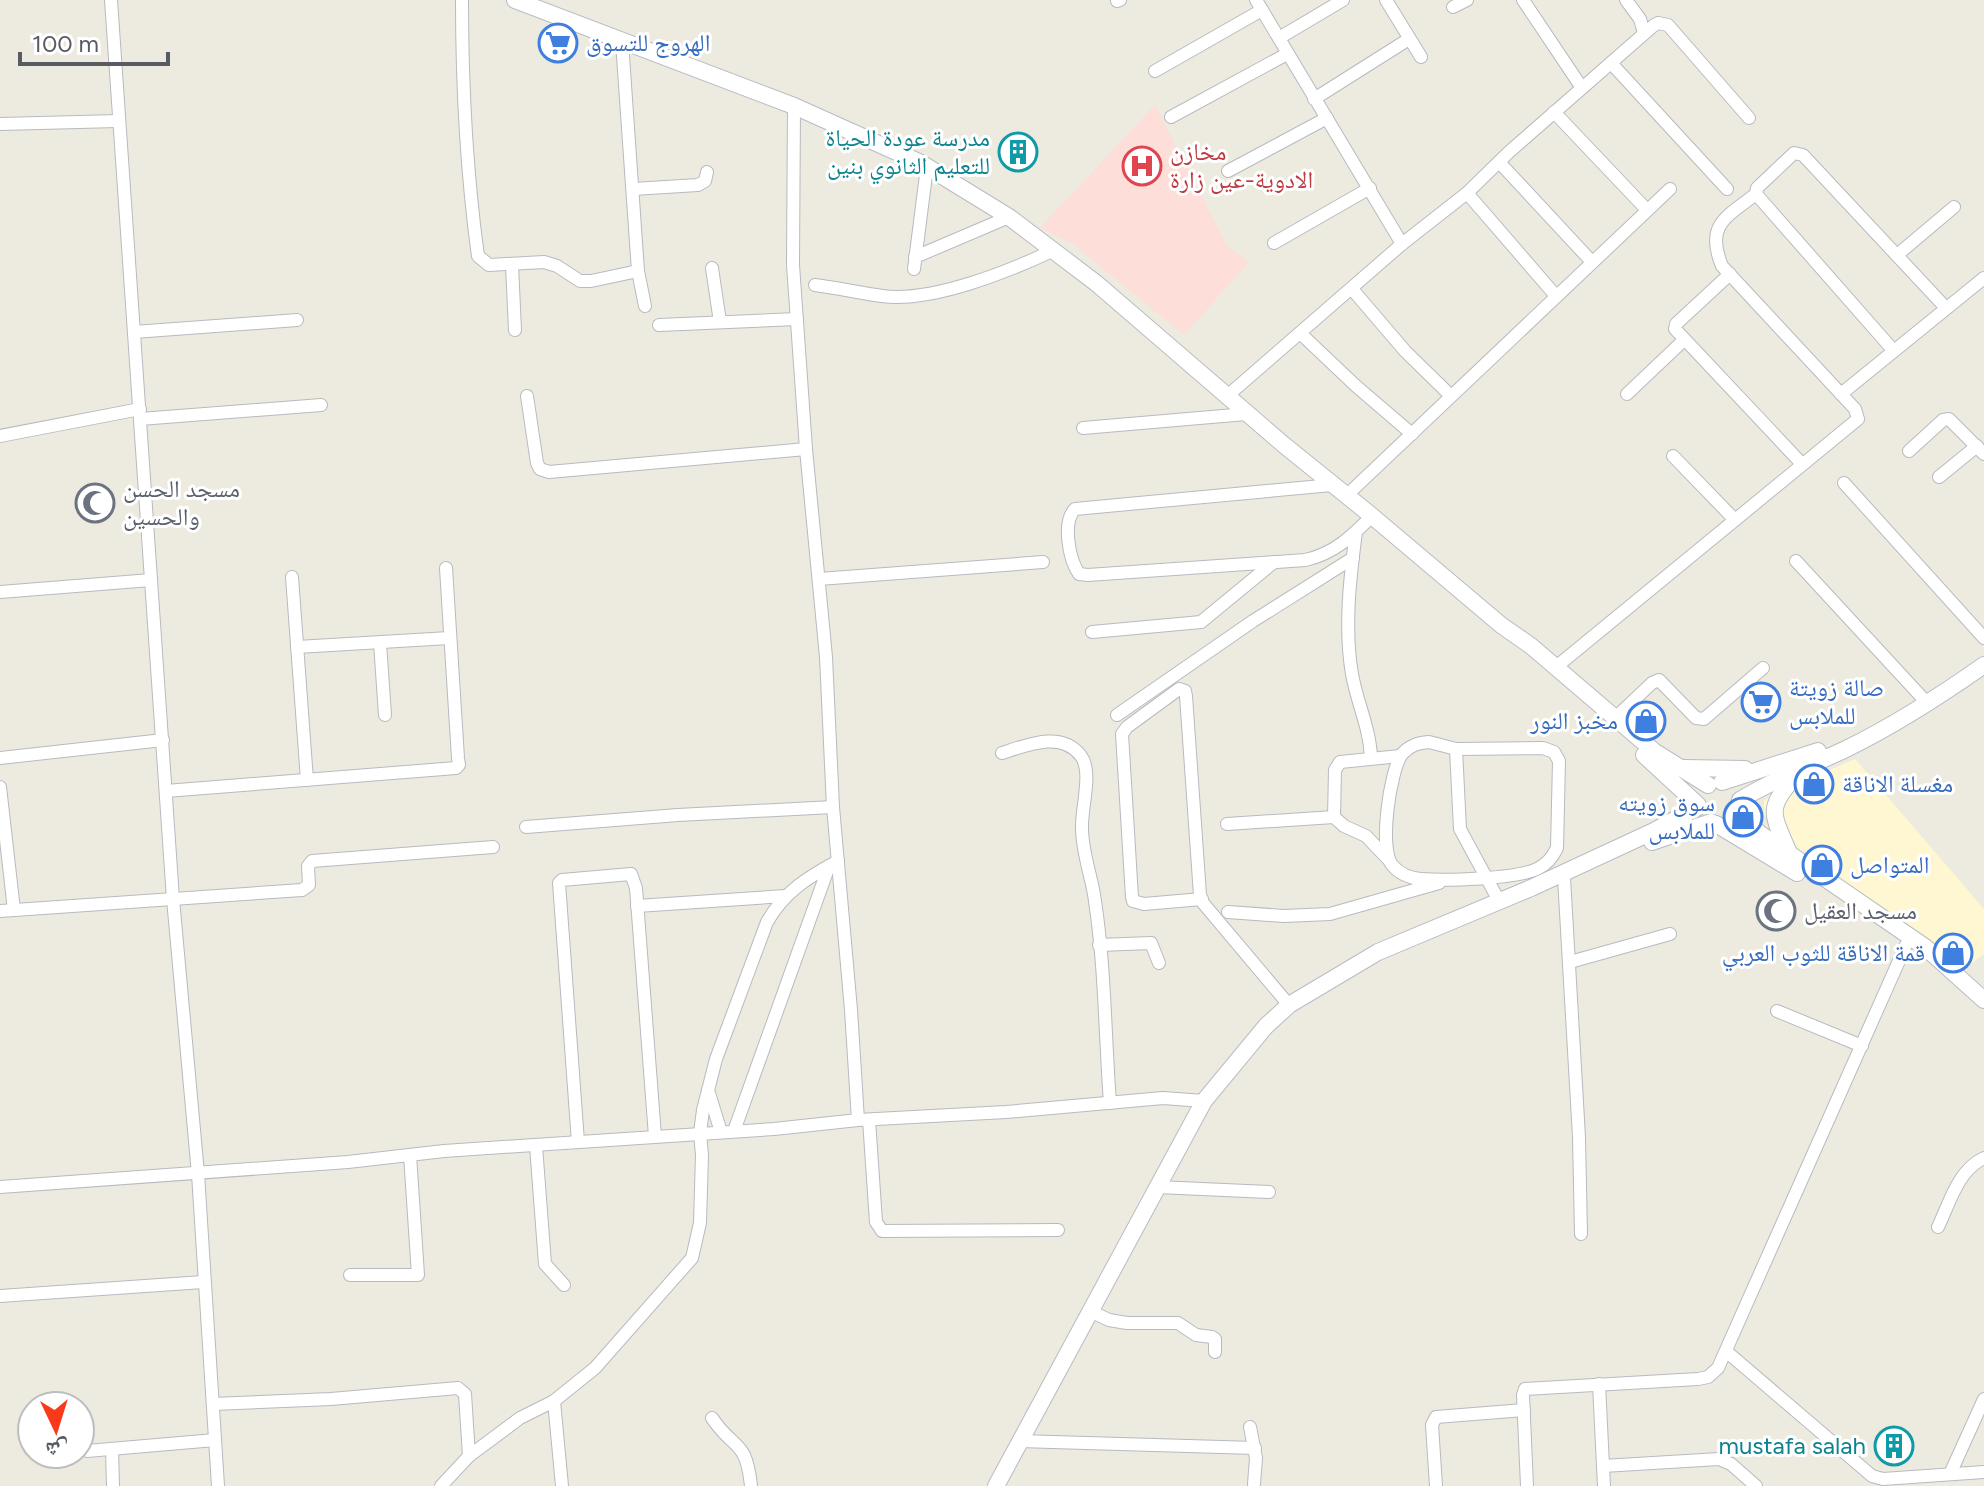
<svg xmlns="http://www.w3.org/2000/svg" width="1984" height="1486" font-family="Figtree,'Noto Naskh Arabic',sans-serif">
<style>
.commercial{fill:#fff7d2}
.medical{fill:#fdded8}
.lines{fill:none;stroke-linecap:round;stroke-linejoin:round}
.minor-casing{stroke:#b7bac0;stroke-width:14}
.secondary-casing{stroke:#b8bcc3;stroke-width:18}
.minor{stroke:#fff;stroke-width:12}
.secondary{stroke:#fff;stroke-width:16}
.labels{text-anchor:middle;stroke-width:6;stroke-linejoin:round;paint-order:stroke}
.shop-label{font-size:24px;fill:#366cbe;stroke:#fff;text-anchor:start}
.culture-label{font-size:24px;fill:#0d838f;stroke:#fff;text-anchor:end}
.health-label{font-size:24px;fill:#be3a42;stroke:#fff;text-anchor:start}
.worship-label{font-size:24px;fill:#5b616d;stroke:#fff;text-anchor:start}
</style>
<rect width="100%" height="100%" fill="#edebdf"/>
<polygon class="commercial" points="1855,759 1984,909 1984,954 1965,968 1775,831 1764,814 1764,801 1774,794"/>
<polygon class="medical" points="1155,105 1227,246 1249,262 1184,335 1073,244 1040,228"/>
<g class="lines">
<defs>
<g id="minor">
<polyline points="111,0 173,899 198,1174 218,1486"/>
<path d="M462,0C462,88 466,169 478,256L489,265L544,262L557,266L580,281H591L638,271"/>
<polyline points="1256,0 1402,244"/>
<polyline points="1386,0 1421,57"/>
<polyline points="1523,0 1582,88"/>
<polyline points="1626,0 1640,19 1644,33"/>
<polyline points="1117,1 1120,0"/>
<polyline points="1453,7 1467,0"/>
<polyline points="1279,38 1343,0"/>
<polyline points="622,42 638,271 645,306"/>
<polyline points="1611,63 1727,189"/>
<polyline points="1155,71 1262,10"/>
<polyline points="1314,99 1409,39"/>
<polyline points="794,106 793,265 806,449 826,657 833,807 851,1010 858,1120"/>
<polyline points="1554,112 1647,210"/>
<polyline points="1171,117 1287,54"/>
<polyline points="0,124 118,121"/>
<polyline points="1499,162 1592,262"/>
<polyline points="1228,171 1327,118"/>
<polyline points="633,189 698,185 705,181 707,172"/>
<polyline points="1467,193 1556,296"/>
<polyline points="1274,243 1370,188"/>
<polyline points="1897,255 1954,207"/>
<polyline points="915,257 1009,217"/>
<polyline points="512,265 515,330"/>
<polyline points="712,268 720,322"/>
<polyline points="914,269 927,167"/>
<polyline points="1730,274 1676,324 1675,329 1802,464"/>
<path d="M815,285C838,288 860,293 882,296C931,303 1010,271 1054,250"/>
<polyline points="1352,289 1405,351 1451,396"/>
<polyline points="659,325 797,319"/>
<polyline points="134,332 297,320"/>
<polyline points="1300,333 1356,386 1412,434"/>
<polyline points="1893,350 1756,194 1757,188 1794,153 1803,155 1946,308"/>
<polyline points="1627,394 1684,340"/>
<polyline points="1841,394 1984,278"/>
<polyline points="527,396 537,463 540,469 549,472 806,449"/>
<polyline points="1226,397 1402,244 1467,193 1509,152 1653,26 1658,23 1668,25 1749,118"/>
<polyline points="140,419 321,405"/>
<polyline points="1083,428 1246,414"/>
<polyline points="0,436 140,409"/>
<polyline points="1909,451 1943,420 1949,419 1984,454"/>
<polyline points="1673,456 1735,520"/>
<polyline points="1939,477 1977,446"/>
<polyline points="1844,483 1984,638"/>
<path d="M1332,485L1075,509C1062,522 1069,559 1079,574L1088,575L1305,560C1334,554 1352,536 1372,516"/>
<polyline points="1346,496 1670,189"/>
<path d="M1356,532C1350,577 1344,628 1352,674C1357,703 1370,728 1371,758"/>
<polyline points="1796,561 1928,704"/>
<polyline points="292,577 307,780"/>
<polyline points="819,579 1043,562"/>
<polyline points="0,592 151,580"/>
<polyline points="1092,632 1201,622 1274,562"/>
<polyline points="380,643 385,715"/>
<polyline points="297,647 449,638"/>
<path d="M1556,667L1858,419L1855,409L1722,266C1705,225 1726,217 1756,194"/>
<polyline points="1117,715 1253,621 1353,558"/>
<polyline points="1615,718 1652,683 1659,680 1696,718 1704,719 1763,668"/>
<path d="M1429,742L1456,749L1543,748L1554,752L1559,761L1557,848C1552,858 1547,864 1537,869C1516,879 1445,881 1421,879C1410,878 1400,874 1393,866C1378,851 1390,770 1402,754C1410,745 1418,743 1429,742Z"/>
<polyline points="1456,749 1460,829 1499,901"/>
<path d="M1002,753C1027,745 1062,730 1081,756C1093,772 1081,809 1082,828C1082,853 1092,877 1095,901C1105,967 1105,1036 1110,1103"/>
<polyline points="0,758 163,740"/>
<polyline points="0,787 14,910"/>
<polyline points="166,791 456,768 459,765 458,758 446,568"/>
<polyline points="1227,824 1334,817"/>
<polyline points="526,827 678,815 833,807"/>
<polyline points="1389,860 1366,836 1344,826 1334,817 1335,770 1340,762 1400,756"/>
<polyline points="1564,878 1579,1137 1581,1234"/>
<polyline points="1202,899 1144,904 1133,901 1132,897 1122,734 1127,727 1179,689 1185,691 1186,696 1200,895 1203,903 1289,1005"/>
<polyline points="637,906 785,896"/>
<polyline points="0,911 302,890 309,885 308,866 312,861 493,847"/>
<polyline points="1228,912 1284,916 1330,914 1439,883"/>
<polyline points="1099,945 1151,943 1159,963"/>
<polyline points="1570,962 1670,934"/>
<polyline points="1777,1011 1862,1046"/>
<polyline points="708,1090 721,1132"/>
<polyline points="869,1120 876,1222 882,1231 1058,1230"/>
<polyline points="734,1131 829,866"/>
<polyline points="578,1142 559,883 562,880 631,874 636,888 655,1136"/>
<polyline points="536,1146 545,1264 564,1285"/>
<polyline points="0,1187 348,1162 444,1151 774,1129 858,1120 1006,1112 1163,1098 1204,1101"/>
<polyline points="1157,1187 1269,1192"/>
<path d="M1938,1227C1950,1202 1958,1170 1984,1158"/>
<polyline points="350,1275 418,1275 410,1155"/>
<polyline points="0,1296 203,1282"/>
<polyline points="1090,1311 1109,1320 1127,1323 1178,1323 1196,1335 1212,1337 1215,1339 1215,1352"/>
<polyline points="1727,1352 1872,1476 1883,1479 1984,1472"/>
<polyline points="1599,1384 1604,1486"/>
<path d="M554,1401L595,1368L692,1258L700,1223L702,1155L700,1133L703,1110L716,1059L767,922C784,892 808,877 838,861"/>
<polyline points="213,1404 331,1399 458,1388 465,1394 469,1456 441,1486"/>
<path d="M712,1418C734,1451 746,1438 751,1486"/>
<polyline points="1250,1427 1256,1458 1254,1484"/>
<polyline points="1019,1441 1255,1448"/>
<polyline points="112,1449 113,1486"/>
<polyline points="87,1451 215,1440"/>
<polyline points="469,1456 520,1418 554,1401 562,1486"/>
<polyline points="1603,1466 1719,1459 1731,1464 1756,1486"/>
<polyline points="1950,1474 1984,1399"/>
<polyline points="1436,1486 1432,1425 1436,1417 1524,1410"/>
<polyline points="1527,1486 1523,1395 1525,1389 1698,1379 1708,1377 1718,1368 1906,945"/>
</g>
<g id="secondary">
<polyline points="515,0 794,106 921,163 1009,217 1096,283 1284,445 1372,516 1501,625 1531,646 1655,752 1708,785"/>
<polyline points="1644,755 1698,805"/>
<polyline points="1684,768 1745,769"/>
<polyline points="1722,782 1818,751"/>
<path d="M1740,800C1774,779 1810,766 1846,749C1895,725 1940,696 1984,665"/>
<polyline points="1738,811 1759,833 1925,947 1984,1000"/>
<polyline points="1716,824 1797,873"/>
<polyline points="1652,842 1711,822"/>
<path d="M1789,853C1770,809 1767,810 1798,772"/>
<polyline points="996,1486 1204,1101 1266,1026 1289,1005 1378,952 1531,888 1654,831 1698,807"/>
</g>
</defs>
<use href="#minor" class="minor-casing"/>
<use href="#secondary" class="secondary-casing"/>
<use href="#minor" class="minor"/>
<use href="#secondary" class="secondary"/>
</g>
<defs>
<symbol id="supermarket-ring" viewBox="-11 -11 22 22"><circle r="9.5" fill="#fff" stroke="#3f7fe0" stroke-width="1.5"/><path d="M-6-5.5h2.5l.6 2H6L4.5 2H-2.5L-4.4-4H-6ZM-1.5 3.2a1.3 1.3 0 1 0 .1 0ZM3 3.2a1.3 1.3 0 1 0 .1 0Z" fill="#3f7fe0"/></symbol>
<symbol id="building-ring" viewBox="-11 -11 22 22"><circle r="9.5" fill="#fff" stroke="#0f9aa8" stroke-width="1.5"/><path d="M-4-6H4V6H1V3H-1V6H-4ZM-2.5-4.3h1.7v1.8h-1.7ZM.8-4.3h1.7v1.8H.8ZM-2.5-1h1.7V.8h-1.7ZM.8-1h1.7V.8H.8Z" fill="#0f9aa8"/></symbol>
<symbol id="hospital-ring" viewBox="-11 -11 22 22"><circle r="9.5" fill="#fff" stroke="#e0444e" stroke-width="1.5"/><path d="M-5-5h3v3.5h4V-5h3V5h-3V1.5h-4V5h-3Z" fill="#e0444e"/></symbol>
<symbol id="mosque-ring" viewBox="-11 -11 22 22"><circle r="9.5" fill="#fff" stroke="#6b7280" stroke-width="1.5"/><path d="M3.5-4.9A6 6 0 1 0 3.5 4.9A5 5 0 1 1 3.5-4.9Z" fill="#6b7280"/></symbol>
<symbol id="shop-ring" viewBox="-11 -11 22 22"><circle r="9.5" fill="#fff" stroke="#3f7fe0" stroke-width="1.5"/><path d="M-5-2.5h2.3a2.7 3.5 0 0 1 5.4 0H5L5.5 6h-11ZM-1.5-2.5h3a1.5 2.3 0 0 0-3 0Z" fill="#3f7fe0"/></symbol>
</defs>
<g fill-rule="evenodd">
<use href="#supermarket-ring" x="536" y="21" width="44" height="44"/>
<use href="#building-ring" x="996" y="130" width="44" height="44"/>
<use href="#hospital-ring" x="1120" y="144" width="44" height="44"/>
<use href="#mosque-ring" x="73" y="481" width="44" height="44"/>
<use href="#supermarket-ring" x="1739" y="680" width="44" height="44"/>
<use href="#shop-ring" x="1624" y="699" width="44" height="44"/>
<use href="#shop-ring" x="1792" y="762" width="44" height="44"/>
<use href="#shop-ring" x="1721" y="795" width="44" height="44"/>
<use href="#shop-ring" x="1800" y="843" width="44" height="44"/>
<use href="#mosque-ring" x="1754" y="889" width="44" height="44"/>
<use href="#shop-ring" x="1931" y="931" width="44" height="44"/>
<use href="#building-ring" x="1872" y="1424" width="44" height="44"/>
</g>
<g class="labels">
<g class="shop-label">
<text x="586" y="51">الهروج للتسوق</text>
<text x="1789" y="696">صالة زويتة<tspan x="1789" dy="28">للملابس</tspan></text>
<text x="1618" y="729" text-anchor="end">مخبز النور</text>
<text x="1842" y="792">مغسلة الاناقة</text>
<text x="1715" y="811" text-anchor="end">سوق زويته<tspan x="1715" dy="28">للملابس</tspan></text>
<text x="1850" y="873">المتواصل</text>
<text x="1925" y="961" text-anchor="end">قمة الاناقة للثوب العربي</text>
</g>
<g class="culture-label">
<text x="990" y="146">مدرسة عودة الحياة<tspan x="990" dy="28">للتعليم الثانوي بنين</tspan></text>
<text x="1866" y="1454">mustafa salah</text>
</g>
<g class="health-label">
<text x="1170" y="160">مخازن<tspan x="1170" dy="28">الادوية-عين زارة</tspan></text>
</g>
<g class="worship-label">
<text x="123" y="497">مسجد الحسن<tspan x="123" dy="28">والحسين</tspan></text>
<text x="1804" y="919">مسجد العقيل</text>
</g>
</g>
<g transform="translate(56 1430) rotate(176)"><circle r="38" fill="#ffffff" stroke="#bcbec0" stroke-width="2"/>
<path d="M0-6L14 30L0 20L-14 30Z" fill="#f93919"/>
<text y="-12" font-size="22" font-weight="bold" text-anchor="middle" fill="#585c62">ش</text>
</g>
<path d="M20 52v12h148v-12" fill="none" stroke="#585c62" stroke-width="4"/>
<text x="32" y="52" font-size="24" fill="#585c62" stroke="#ffffff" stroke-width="6" paint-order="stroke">100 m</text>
</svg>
